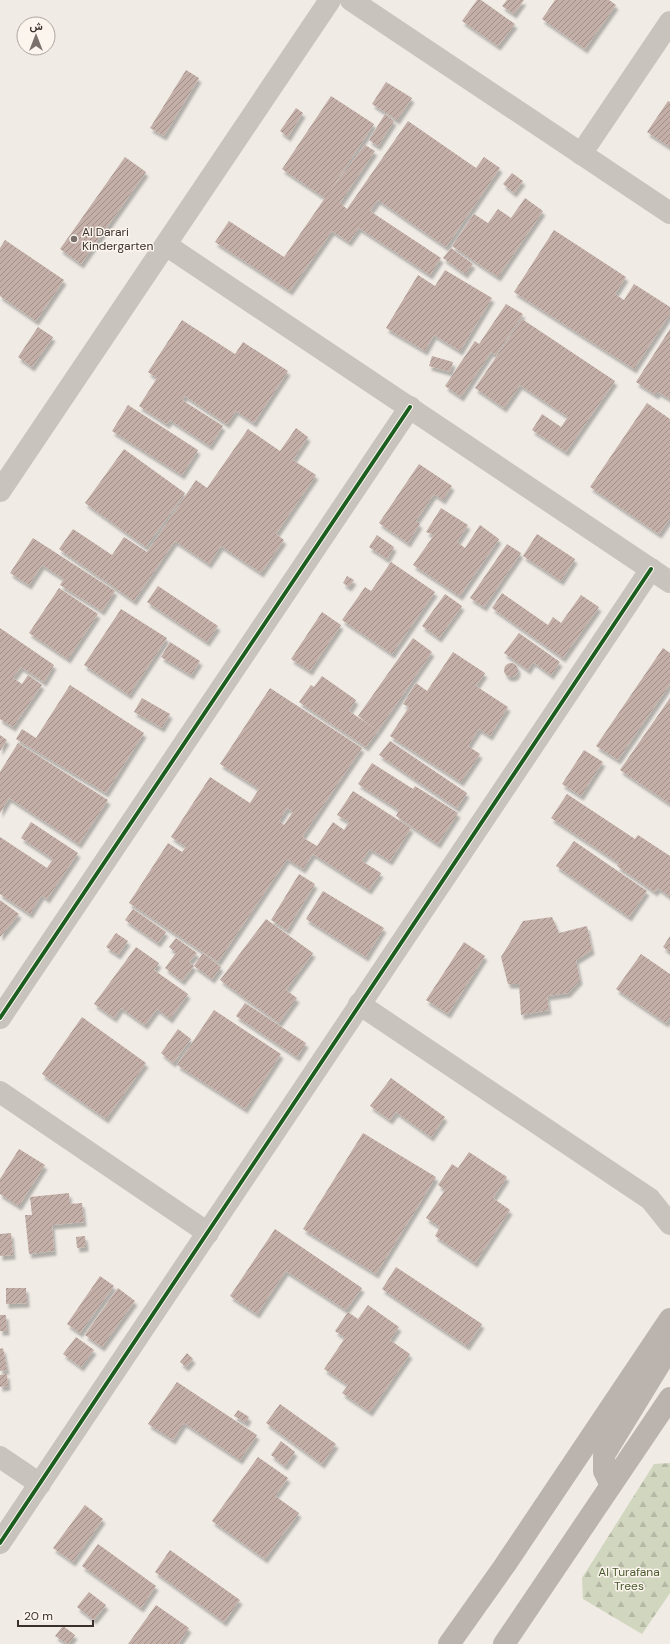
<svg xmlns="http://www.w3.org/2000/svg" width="670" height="1644" font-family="'DM Sans',Vazirmatn,sans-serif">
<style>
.forest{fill:url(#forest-firs)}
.building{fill:url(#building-hatch);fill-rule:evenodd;filter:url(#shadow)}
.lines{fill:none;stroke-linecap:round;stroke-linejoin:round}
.minor{stroke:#c9c3be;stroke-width:22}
.secondary{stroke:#bab3ae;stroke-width:22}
.cycleway-casing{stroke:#fbf5ee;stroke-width:6}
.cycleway{stroke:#1b5e20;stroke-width:4}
.poi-dot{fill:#7a716c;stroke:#fbf5ee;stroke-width:1.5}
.labels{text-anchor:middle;stroke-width:3;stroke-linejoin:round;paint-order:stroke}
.poi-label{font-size:12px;fill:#3b302b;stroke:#fbf5ee;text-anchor:start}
.park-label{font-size:12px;fill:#4a5a2e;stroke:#fbf5ee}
</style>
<defs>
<pattern id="forest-firs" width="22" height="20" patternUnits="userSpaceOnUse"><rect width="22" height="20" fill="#d1d6bf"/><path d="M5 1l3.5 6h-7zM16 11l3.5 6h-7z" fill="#b4b8a4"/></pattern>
<pattern id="building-hatch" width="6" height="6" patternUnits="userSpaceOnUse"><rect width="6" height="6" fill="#c3afa7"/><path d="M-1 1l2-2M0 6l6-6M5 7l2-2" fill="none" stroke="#a08f88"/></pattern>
<filter id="shadow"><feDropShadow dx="2.5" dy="4.5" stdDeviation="1" flood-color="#0004"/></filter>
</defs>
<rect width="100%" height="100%" fill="#f0ebe5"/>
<polygon class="forest" points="670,1463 670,1593 642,1634 583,1599 582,1578 654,1464"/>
<g class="building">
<polygon points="477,0 481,0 515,24 498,46 462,21"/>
<polygon points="507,0 524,0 514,14 502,6"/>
<polygon points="555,0 609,0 616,5 585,49 542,19"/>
<polygon points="186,70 199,78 164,136 150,128"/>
<polygon points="386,82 412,98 397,120 372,104"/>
<polygon points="331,96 374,124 330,191 365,145 375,151 340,203 347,209 408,121 476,168 484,157 500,168 446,247 378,200 370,211 441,258 430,275 359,228 349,242 332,231 290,291 215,242 229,221 284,257 325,198 282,169"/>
<polygon points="668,101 670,102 670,147 647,132"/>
<polygon points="296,108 303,113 288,137 280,131"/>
<polygon points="385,114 394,121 378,146 369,140"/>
<polygon points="125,157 146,172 81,264 60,249"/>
<polygon points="512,173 523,181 514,193 503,184"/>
<polygon points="525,198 543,211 498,277 452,246 474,214 488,223 498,209 511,218"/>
<polygon points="554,230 626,277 615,294 624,300 634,284 670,307 670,314 634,369 514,292"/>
<polygon points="5,240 64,280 36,321 0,296 0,248"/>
<polygon points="451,248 473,264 465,274 443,258"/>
<polygon points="445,270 492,298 460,351 434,335 425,351 386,328 418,275 435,286"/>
<polygon points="506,304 523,314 496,355 491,352 461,397 445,386 475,341 479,344"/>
<polygon points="522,319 615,381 566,452 532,430 542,414 561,427 568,417 520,385 504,408 475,388"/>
<polygon points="182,320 235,354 243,342 288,371 254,423 236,411 227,424 185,396 182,400 223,426 210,446 170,420 167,424 139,406 157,378 148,372"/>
<polygon points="38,327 53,337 32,367 18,357"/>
<polygon points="670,329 670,399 658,392 656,395 636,382"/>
<polygon points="432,356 453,362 450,372 429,366"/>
<polygon points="647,403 670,419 670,518 659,534 590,487"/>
<polygon points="128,405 198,450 182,475 112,431"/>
<polygon points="296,428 308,437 293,460 316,475 276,534 284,540 261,573 221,546 209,564 175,541 134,601 59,549 73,529 112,555 124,537 147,552 196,480 207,488 248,429 280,451"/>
<polygon points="124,449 185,493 146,547 85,503"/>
<polygon points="419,464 452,486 443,500 434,494 416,521 420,524 408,543 379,523"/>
<polygon points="441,508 468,525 457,542 465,548 480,525 499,539 460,596 413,565 434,535 426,532"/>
<polygon points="537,534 575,559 561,581 523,556"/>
<polygon points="377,535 394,547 387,559 369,547"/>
<polygon points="33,538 115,591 102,611 60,585 64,579 42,565 29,585 10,573"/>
<polygon points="507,544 521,553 484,607 470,598"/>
<polygon points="391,562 435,592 392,654 342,620 365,587 371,591"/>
<polygon points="347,576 354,580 349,587 343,583"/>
<polygon points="158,586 218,626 207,642 147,602"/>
<polygon points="59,588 98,614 68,659 29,633"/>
<polygon points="502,593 548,625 553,617 561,623 581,595 599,607 563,658 492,608"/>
<polygon points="445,594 462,606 439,638 422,626"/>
<polygon points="121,609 167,638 129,695 84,665"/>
<polygon points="322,612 341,625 310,671 291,659"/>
<polygon points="0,628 54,665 44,682 21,667 13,678 22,684 28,675 42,685 13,727 0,719"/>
<polygon points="519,633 560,662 551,675 533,662 528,670 504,653"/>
<polygon points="413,638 432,652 378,731 358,716"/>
<polygon points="170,642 200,661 191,675 161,657"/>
<polygon points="663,648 670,653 670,684 618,760 596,746"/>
<polygon points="453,652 485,673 476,686 508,707 490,736 479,729 468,746 480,754 461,782 390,736 409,707 403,704 416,683 427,691"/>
<circle cx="511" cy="670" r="7"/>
<polygon points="322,676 356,700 349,711 378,731 366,747 299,702 311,685 314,687"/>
<polygon points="70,685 144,733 106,793 16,739 22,729 36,738"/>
<path d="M270,688L362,748L302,837L317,846L333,822L344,830L349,822L337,815L353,791L411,828L390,861L370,849L362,861L381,873L369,890L313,854L303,869L287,859L218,962L129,903L168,843L182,852L186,847L171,837L210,777L250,803L259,789L220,764ZM287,808L293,812L284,825L279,821Z"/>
<polygon points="142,698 170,714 162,728 134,712"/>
<polygon points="670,698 670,804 620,770"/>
<polygon points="0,735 7,740 0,751"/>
<polygon points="390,741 467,793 457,808 379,755"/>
<polygon points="18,743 108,800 79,844 9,798 0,813 0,772"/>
<polygon points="584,750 603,762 581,796 562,784"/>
<polygon points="372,763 413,789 415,786 458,813 438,844 396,816 399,810 358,784"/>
<polygon points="567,794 635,839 638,835 670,856 670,897 658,888 655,892 617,866 619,863 551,818"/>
<polygon points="31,822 78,853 47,899 42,895 30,914 0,894 0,837 47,868 53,859 21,838"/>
<polygon points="574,841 647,891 629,917 556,866"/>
<polygon points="299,874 315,884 287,930 271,920"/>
<polygon points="323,891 384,928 366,957 306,919"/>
<polygon points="0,900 19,914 0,937"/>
<polygon points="133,909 166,932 158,943 125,920"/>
<polygon points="552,917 559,933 587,926 592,950 576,960 580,980 568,993 547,996 549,1010 521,1015 519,984 508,984 501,957 523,921"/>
<polygon points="266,919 313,953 286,990 297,998 279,1023 220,980"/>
<polygon points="116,933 128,941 118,955 106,947"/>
<polygon points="670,936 670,952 663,947"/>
<polygon points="176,938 197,953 189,962 194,966 182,981 165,968 176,953 169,947"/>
<polygon points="464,942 485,956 448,1014 426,1000"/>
<polygon points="136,947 159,963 154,970 188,994 170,1019 157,1009 145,1025 121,1008 114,1018 94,1004"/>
<polygon points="203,953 221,967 212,979 194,966"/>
<polygon points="641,954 670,974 670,1017 666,1023 616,989"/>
<polygon points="245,1003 306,1043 297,1057 236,1016"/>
<polygon points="214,1010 281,1054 245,1109 177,1065"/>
<polygon points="82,1017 146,1063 106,1119 42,1074"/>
<polygon points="178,1029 191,1039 173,1063 161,1053"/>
<polygon points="391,1078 445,1117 431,1137 396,1112 390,1120 370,1106"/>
<polygon points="363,1133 436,1177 376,1274 303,1229"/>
<polygon points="19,1149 45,1165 19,1206 0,1194 0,1179"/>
<polygon points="469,1152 507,1177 493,1198 510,1210 475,1263 435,1236 440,1227 426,1218 445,1190 438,1185 452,1164 458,1168"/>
<polygon points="69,1193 70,1204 82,1203 84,1222 52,1225 54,1251 29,1254 25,1215 32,1215 30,1197"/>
<polygon points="275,1229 362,1288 346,1310 286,1271 257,1314 230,1296"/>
<polygon points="11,1233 13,1255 0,1256 0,1234"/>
<polygon points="85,1236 86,1247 77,1248 76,1237"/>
<polygon points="396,1267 482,1324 467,1346 382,1289"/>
<polygon points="100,1276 114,1286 80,1333 67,1324"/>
<polygon points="6,1288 26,1288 27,1303 6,1304"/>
<polygon points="118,1288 135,1301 102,1347 85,1335"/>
<polygon points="368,1305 399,1327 390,1340 410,1354 370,1412 342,1393 348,1385 324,1369 345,1338 335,1331 348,1312 358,1319"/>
<polygon points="0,1315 6,1315 7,1331 0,1331"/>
<polygon points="76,1337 94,1350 81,1367 63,1354"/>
<polygon points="3,1348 7,1370 0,1371 0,1349"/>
<polygon points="187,1353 193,1359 186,1367 180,1362"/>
<polygon points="7,1374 8,1386 0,1387 0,1375"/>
<polygon points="177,1382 257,1435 240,1460 184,1423 173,1440 148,1424"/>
<polygon points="280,1404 336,1444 322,1464 266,1423"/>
<polygon points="238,1410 249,1417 246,1423 234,1416"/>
<polygon points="281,1441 295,1452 285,1466 271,1455"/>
<polygon points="258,1457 288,1478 275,1496 299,1513 265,1559 212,1521"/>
<polygon points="85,1505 103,1519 73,1562 53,1548"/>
<polygon points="98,1544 156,1586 141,1608 82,1566"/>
<polygon points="170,1550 240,1600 224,1622 155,1572"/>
<polygon points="89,1592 106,1605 94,1620 77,1607"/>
<polygon points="156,1605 189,1628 179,1643 180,1644 128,1644"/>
<polygon points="63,1626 75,1635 68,1644 55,1636"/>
</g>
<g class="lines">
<g class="minor">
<polyline points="351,0 670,213"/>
<polyline points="581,154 670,22"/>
<polyline points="166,245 670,582"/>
<polyline points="0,491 330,0"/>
<polyline points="359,1004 650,1199 670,1224"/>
<polyline points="0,1018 410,407"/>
<polyline points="0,1092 208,1233"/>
<polyline points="0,1457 40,1484"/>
<polyline points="0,1543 651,569"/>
</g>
<g class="secondary">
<polyline points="611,1485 604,1471 604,1455 664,1357 670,1338"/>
<polyline points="449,1644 505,1565 670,1319"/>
<polyline points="504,1644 670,1398"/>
</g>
<defs>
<g id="cycleway">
<polyline points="0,1018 410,407"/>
<polyline points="0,1543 651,569"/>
</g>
</defs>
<use href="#cycleway" class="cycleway-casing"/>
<use href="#cycleway" class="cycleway"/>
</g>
<circle class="poi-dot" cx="74" cy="239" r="4"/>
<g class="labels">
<g class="poi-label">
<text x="82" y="236">Al Darari<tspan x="82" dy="14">Kindergarten</tspan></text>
</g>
<g class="park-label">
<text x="629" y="1576">Al Turafana<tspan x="629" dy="14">Trees</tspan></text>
</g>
</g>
<g transform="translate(36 36)"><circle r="19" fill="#fbf5ee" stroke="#aea6a0"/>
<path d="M0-3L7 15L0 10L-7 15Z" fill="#7a716c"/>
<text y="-6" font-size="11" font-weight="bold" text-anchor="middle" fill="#3b302b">ش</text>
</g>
<path d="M18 1620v6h75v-6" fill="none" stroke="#3b302b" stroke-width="2"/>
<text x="24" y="1620" font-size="12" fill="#3b302b" stroke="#fbf5ee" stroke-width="3" paint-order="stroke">20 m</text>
</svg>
